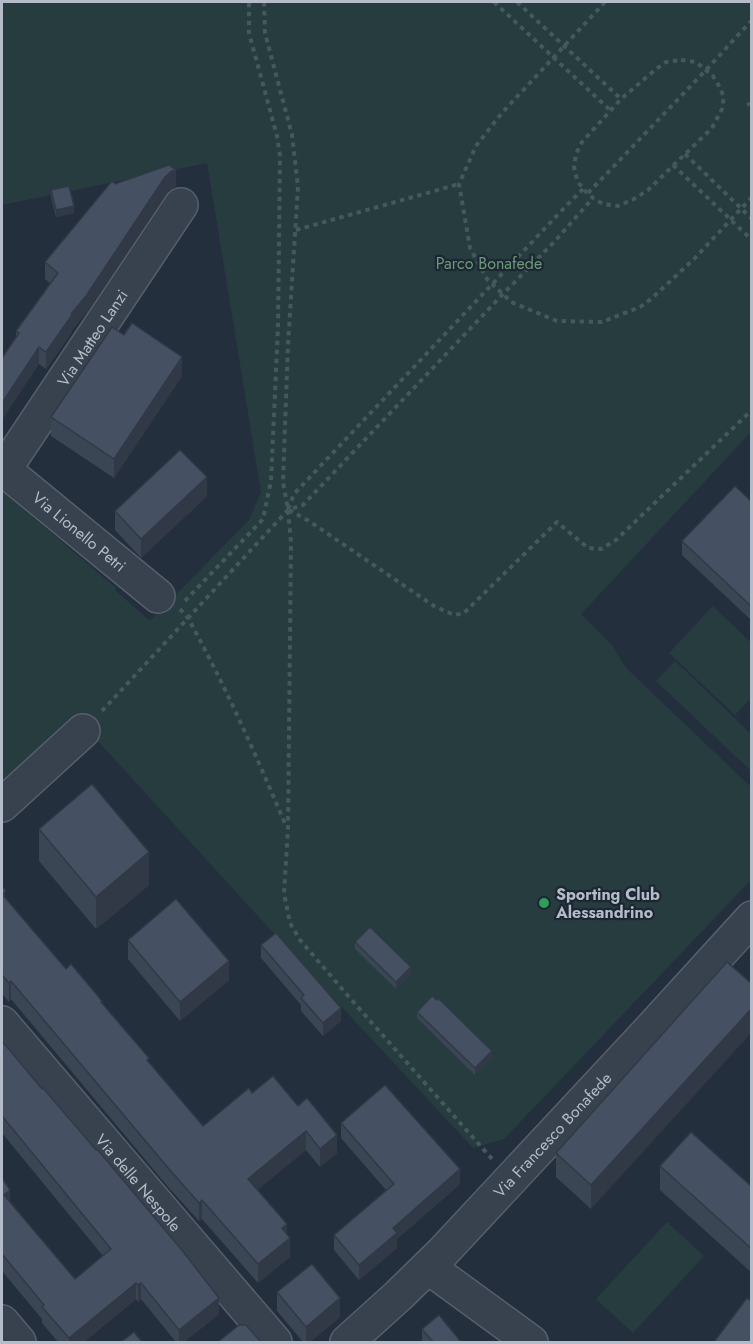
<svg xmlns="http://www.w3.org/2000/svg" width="753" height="1344" font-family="Jost,sans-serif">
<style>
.green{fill:#263c3f}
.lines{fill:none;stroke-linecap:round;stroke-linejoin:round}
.minor-casing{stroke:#565f6c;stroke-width:36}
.path{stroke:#44595c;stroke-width:4;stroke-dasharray:4.5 4.5;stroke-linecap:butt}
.minor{stroke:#38414e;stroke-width:33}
.wall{fill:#3b4654}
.shaded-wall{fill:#303945}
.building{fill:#455162;stroke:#303945;stroke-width:1.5}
.leisure-dot{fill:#2e9e5b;stroke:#1d2633;stroke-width:2}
.labels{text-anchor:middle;stroke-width:4.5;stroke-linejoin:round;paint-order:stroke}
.park-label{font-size:16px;fill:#6b9a76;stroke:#1d2633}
.street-label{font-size:16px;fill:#b4bcc9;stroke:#1d2633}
.poi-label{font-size:16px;font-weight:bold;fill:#b4bcc9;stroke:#1d2633;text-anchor:start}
</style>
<rect width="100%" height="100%" fill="#242f3e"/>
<g class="green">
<polygon points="2,2 751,2 751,432 581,614 612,645 625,667 751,787 751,880 504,1139 473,1148 310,973 75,716 2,782 2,491 116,588 115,590 150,621 249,520 261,492 207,163 2,205"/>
<polygon points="713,606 751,643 751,698 735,715 669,653"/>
<polygon points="675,661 751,734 751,771 656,681"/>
<polygon points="667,1222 704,1256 633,1333 596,1299"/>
</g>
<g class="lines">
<defs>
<g id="minor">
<path id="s1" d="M2,468L158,596"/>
<path id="s2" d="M4,470L181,205"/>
<polyline points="2,805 83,731"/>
<path id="s3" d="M2,1023L275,1342"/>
<polyline points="428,1267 531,1342"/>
<polyline points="2,1322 19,1342"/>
<path id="s4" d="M347,1342L399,1295L442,1253L648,1032L752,918"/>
</g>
</defs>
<use href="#minor" class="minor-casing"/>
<g class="path">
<polyline points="264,2 265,33 292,135 298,187 288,344 283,482 288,510 291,543 288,829 284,893 290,923 300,940 349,997 492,1159"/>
<polyline points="494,2 611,111"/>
<polyline points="517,2 621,99"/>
<polyline points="605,2 501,114 476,146 459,184 470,248 487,279 511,302 557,321 602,322 640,307 651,299 694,259 752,197"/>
<polygon points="681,60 696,62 713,76 719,86 724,97 722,109 712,128 648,190 634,199 618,206 603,204 593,198 583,189 577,180 574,167 576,154 582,142 621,99 656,69 666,62"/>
<polyline points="747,105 752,103"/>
<polyline points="685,154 752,219"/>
<polyline points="673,165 752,240"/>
<polyline points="588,193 706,70 752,20"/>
<polyline points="296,230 459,184"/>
<polyline points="288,509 294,494 566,206 583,189"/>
<polyline points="289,510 309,521 434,606 454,615 464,613 557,522 588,548 601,549 616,540 752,410"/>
<polyline points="185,601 263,519 271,481 278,327 280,156 277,136 249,33 249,2"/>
<path d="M180,609L188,618C225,685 256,755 286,826"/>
<polyline points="102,711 288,510 303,505 503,294 555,241 593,198"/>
</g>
<use href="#minor" class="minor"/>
</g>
<g class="wall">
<polygon points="115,184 176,188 172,189 165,195 86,313 72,330 72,332 46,369 39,364 16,336 16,331 50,283 45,279 45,262"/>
<polygon points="51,190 74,213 56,217 51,197"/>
<polygon points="182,376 114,478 51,436 51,417"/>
<polygon points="207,496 141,558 115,530 115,511"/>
<polygon points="752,502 752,621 682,555 682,541"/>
<polygon points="39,829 149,885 96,929 39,861"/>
<polygon points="2,886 6,899 66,969 102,1003 149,1062 203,1126 252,1093 337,1153 320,1167 306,1150 257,1190 287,1234 290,1257 258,1283 202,1219 199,1221 169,1188 11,999 9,1002 2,994"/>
<polygon points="128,940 229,980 180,1021 128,959"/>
<polygon points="355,942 411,974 396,989 355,949"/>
<polygon points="261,945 341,1021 323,1036 301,1011 301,1005 261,958"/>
<polygon points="727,962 591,1209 556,1177 556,1153"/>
<polygon points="417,1012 492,1058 475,1075 417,1018"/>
<polygon points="2,1041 219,1314 184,1342 176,1342 141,1299 138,1302 136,1299 84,1342 58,1342 42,1323 42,1319 2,1271 2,1178 10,1203 75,1279 103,1256 2,1133"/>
<polygon points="341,1123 460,1184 397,1239 397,1248 359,1280 334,1250 334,1235 386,1190 341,1138"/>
<polygon points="660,1166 752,1187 752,1273 660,1190"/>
<polygon points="277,1292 340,1317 310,1342 303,1342 277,1311"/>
<polygon points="422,1329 461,1342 422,1342"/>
</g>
<g class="shaded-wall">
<polygon points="176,170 176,188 172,189 165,195 86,313 72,330 72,332 46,369 46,352 165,177 172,171"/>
<polygon points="74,206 74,213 56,217 56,210"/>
<polygon points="39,347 39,364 2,420 2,403"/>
<polygon points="182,357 182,376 114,478 114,459"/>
<polygon points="207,477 207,496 141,558 141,539"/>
<polygon points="149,852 149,885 96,929 96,897"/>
<polygon points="229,961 229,980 180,1021 180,1002"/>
<polygon points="411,967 411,974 396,989 396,982"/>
<polygon points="11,981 11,999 9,1002 9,983"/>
<polygon points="341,1008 341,1021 323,1036 323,1023"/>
<polygon points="752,1008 752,1032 591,1209 591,1185"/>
<polygon points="492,1051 492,1058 475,1075 475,1068"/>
<polygon points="306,1131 306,1150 248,1198 248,1179"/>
<polygon points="337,1135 337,1153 320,1167 320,1149"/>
<polygon points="460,1169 460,1184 397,1239 397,1248 359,1280 359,1265 393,1228"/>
<polygon points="10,1190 10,1206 4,1195"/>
<polygon points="202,1200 202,1219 199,1221 199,1203"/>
<polygon points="287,1224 287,1240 290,1238 290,1257 258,1283 258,1264 282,1228"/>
<polygon points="136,1283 136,1299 84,1342 69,1342 69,1338"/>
<polygon points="141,1283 141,1299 138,1302 138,1285"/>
<polygon points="219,1298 219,1314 184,1342 179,1342 179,1330"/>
<polygon points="340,1298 340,1317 310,1342 306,1342 306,1327"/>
</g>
<g class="building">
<polygon points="169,165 176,170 172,171 165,177 86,296 71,314 72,315 46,352 39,347 2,403 2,358 19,333 16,331 58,273 45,262 112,181 115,184"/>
<polygon points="69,186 74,206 56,210 51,190"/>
<polygon points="132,323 182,357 114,459 51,417 112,327 124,335"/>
<polygon points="180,450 207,477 141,539 115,511"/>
<polygon points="735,486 752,502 752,607 682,541"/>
<polygon points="92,784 149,852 96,897 39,829"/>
<polygon points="2,886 6,891 2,894 66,969 71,964 102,1001 101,1002 149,1058 147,1060 203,1126 249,1088 252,1093 273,1076 298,1106 307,1098 337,1135 320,1149 306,1131 248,1179 287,1224 282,1228 290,1238 258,1264 202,1200 199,1203 169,1169 11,981 9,983 2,975"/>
<polygon points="176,899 229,961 180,1002 128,940"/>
<polygon points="370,927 411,967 396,982 355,942"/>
<polygon points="276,933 341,1008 323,1023 301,998 304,995 261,945"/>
<polygon points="727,962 752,984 752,1008 591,1185 556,1153"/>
<polygon points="432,996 437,1000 438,998 492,1051 475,1068 417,1012"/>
<polygon points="2,1041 42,1089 43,1088 96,1150 97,1149 181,1249 219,1298 179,1330 141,1283 138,1285 136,1283 69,1338 42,1307 44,1305 2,1254 2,1178 10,1190 4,1195 75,1279 111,1249 2,1116"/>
<polygon points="385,1085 460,1169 393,1228 397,1233 359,1265 334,1235 394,1184 341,1123"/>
<polygon points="691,1132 752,1187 752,1249 660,1166"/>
<polygon points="312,1264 340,1298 306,1327 277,1292"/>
<polygon points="747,1298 752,1302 752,1342 714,1342"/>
<polygon points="439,1315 461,1342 433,1342 422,1329"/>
<polygon points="239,1325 246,1325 261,1342 218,1342"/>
<polygon points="134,1332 142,1342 121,1342"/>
<polygon points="2,1336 7,1342 2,1342"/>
</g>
<circle class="leisure-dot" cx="544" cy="903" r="6"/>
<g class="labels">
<g class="park-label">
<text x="489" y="269">Parco Bonafede</text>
</g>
<g class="street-label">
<text dy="6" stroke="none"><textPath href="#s2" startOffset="159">Via Matteo Lanzi</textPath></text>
<text dy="6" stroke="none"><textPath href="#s1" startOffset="100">Via Lionello Petri</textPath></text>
<text dy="6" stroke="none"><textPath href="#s4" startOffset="292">Via Francesco Bonafede</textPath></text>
<text dy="6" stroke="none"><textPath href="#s3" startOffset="210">Via delle Nespole</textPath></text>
</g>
<g class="poi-label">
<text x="556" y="900">Sporting Club<tspan x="556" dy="18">Alessandrino</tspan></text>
</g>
</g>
<rect width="753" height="1344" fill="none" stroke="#b4bcc9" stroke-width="6"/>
</svg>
